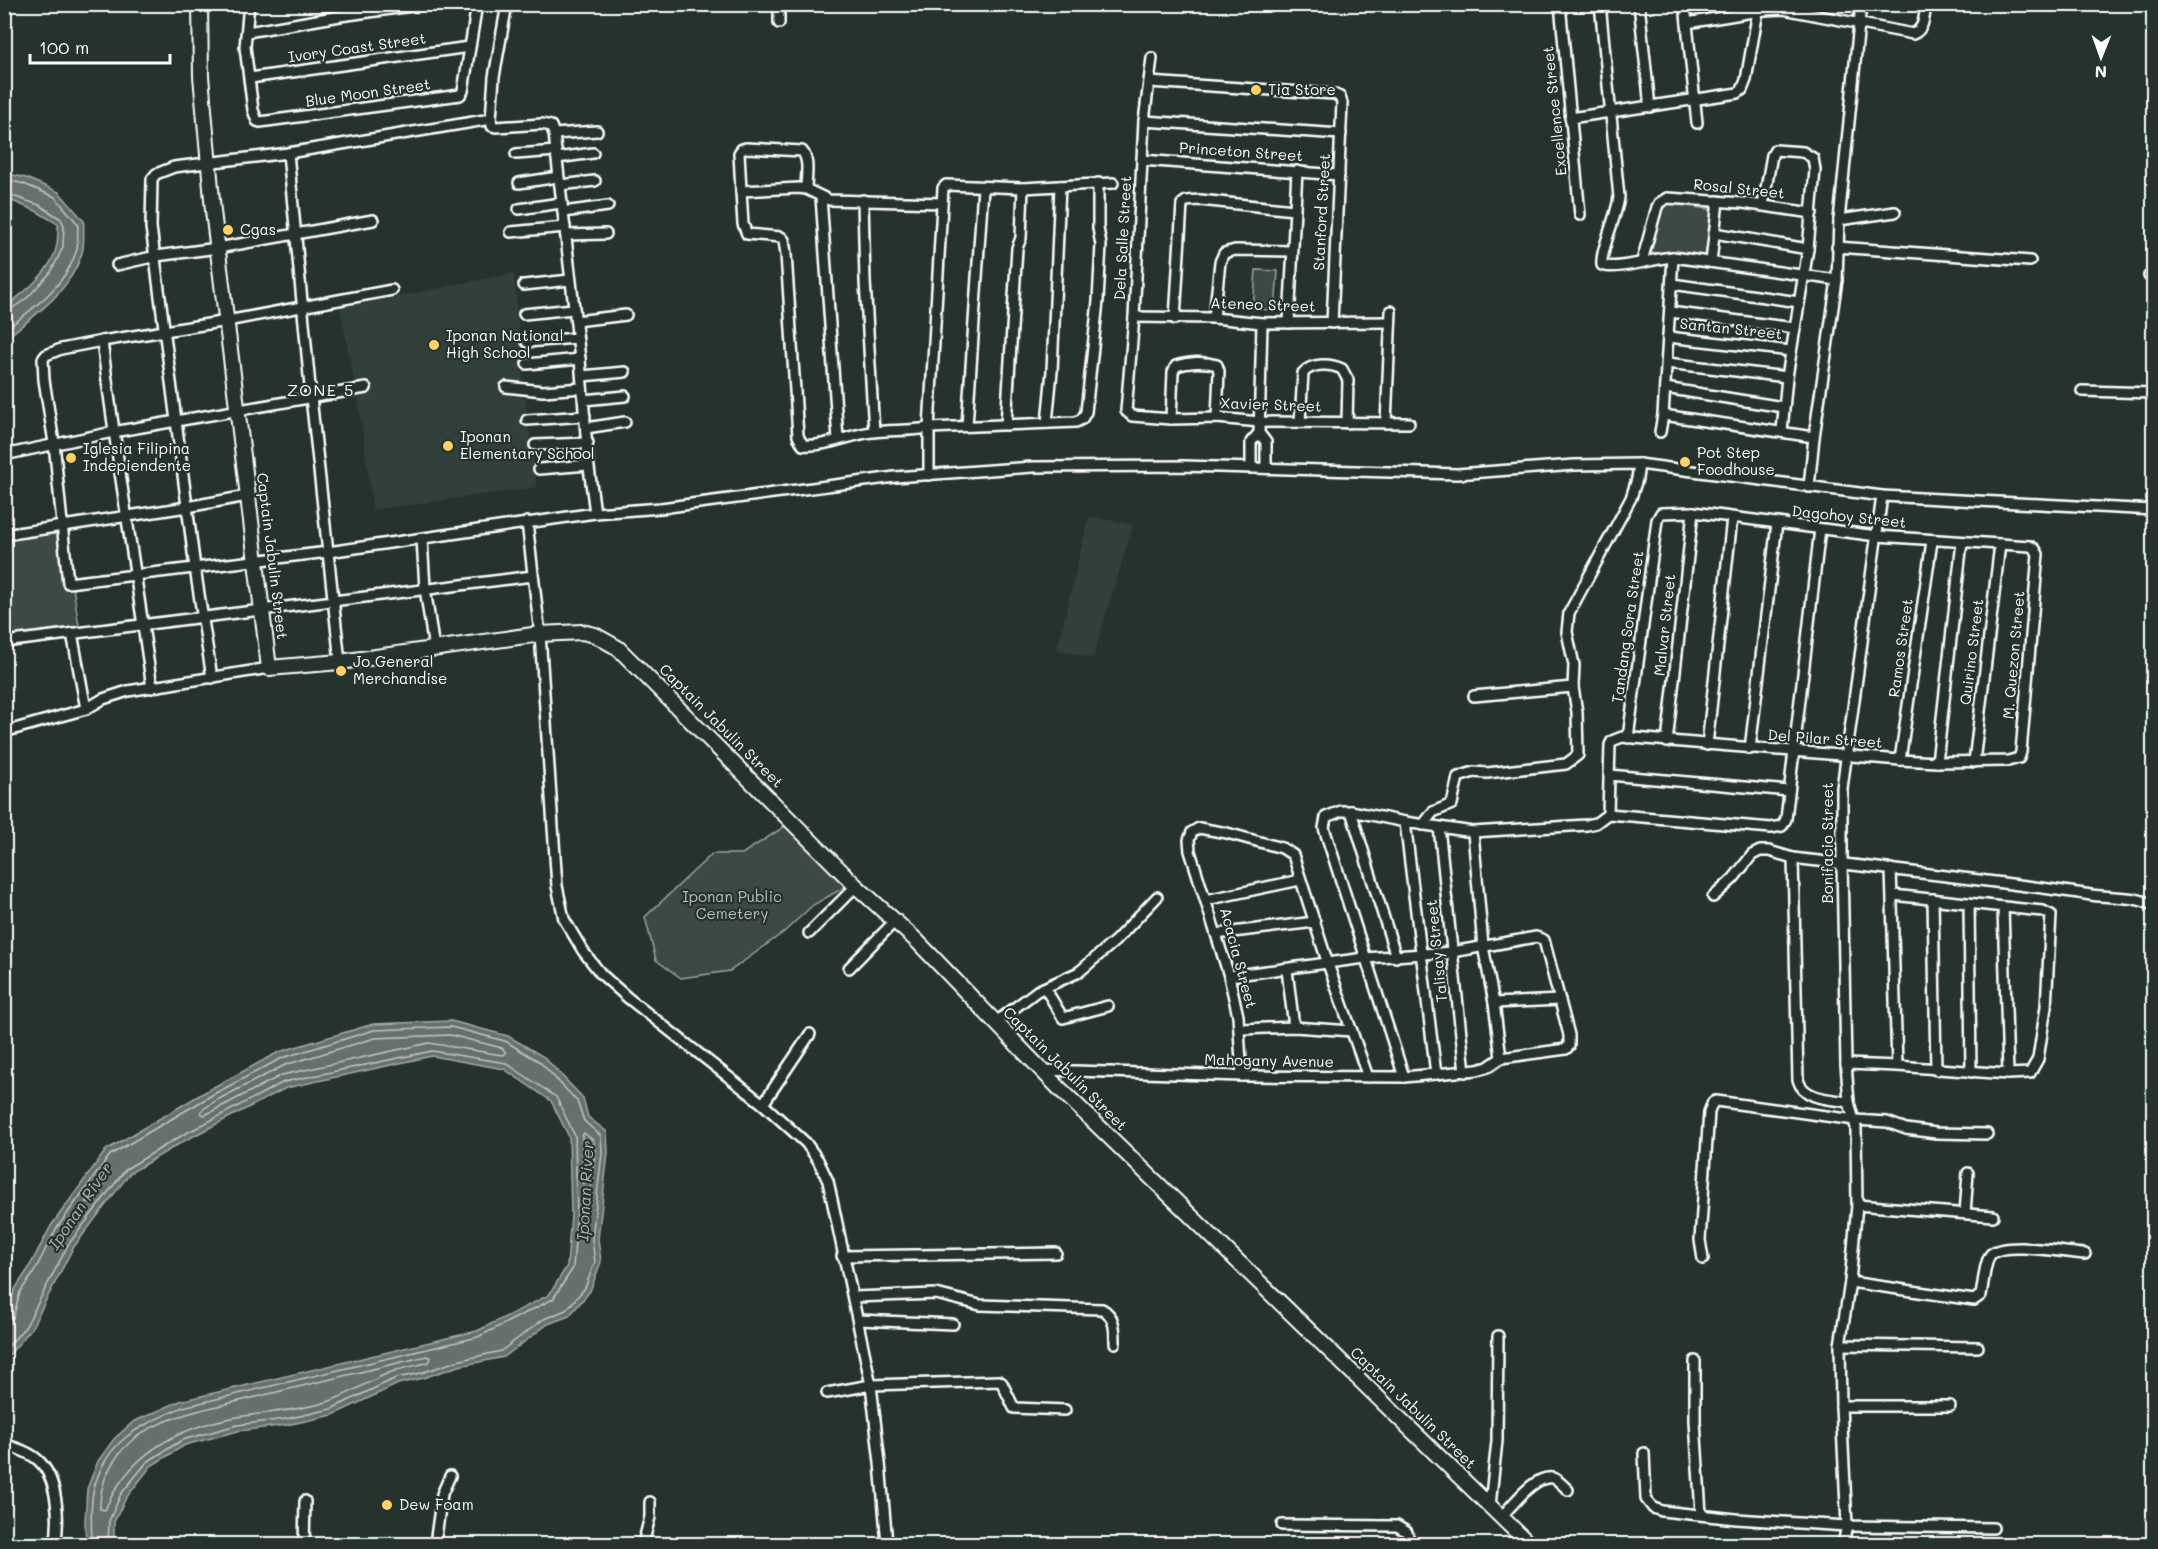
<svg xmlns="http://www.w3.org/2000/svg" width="2158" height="1549" font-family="Mali,sans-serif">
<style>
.built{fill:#333f3a}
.green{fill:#3e4944;stroke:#9ea4a2;stroke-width:1.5}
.water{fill:#67706c;stroke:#a4a9a7;stroke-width:1.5}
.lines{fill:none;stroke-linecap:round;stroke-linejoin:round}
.shore{stroke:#c2c6c4;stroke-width:1.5}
.street-casing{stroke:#fff;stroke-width:14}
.secondary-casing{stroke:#fff;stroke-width:18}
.street{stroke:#26332d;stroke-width:9}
.secondary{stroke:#26332d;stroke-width:14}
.poi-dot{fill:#ffd166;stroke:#26332d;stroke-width:2}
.labels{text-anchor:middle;stroke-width:4.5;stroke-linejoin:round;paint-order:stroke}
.street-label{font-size:15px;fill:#fff;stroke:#26332d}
.poi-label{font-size:15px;fill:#fff;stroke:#26332d;text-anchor:start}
.park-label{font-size:15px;fill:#bbbfbe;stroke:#26332d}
.neighbourhood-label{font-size:16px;letter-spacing:1.5px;fill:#fff;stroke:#26332d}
.water-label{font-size:16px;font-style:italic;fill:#b3b8b6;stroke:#26332d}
</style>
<rect width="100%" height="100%" fill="#26332d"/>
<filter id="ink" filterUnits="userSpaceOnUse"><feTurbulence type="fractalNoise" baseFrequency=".0167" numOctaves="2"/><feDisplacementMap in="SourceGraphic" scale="12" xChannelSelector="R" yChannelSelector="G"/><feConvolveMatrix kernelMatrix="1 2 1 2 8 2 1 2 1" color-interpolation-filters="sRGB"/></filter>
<g filter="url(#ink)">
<g class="built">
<polygon points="514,273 523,383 537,487 373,510 359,405 340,308"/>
<polygon points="1089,516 1133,525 1093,658 1057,650"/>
</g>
<g class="green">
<polygon points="1661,202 1714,210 1705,258 1649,252"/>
<polygon points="1256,270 1278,271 1275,310 1253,309"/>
<polygon points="64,529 79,626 5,637 5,540"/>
<polygon points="796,819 857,880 813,905 784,932 730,971 681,978 656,960 645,917 712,854 742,854"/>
</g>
<g class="water">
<path d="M5,173L26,178L59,192L84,221C83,231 85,244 82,253C70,292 35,315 5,339V307C25,292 54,270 57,243C58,237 58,230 58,224L36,211L5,198Z"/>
<polygon points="451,1021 508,1036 544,1057 583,1098 588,1117 607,1132 608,1153 598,1239 601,1262 590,1291 569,1316 548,1324 504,1357 459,1366 423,1378 398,1384 333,1415 287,1425 238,1431 185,1445 151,1466 126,1498 114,1522 114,1544 86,1544 85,1522 87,1489 98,1461 114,1439 133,1422 180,1401 477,1331 549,1295 567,1266 571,1214 569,1137 551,1101 504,1069 432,1056 286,1088 184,1141 130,1173 73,1248 31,1329 5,1360 5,1321 15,1289 27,1271 51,1226 106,1150 210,1089 279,1052 373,1024"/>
</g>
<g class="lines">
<g class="shore">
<path d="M4,179L24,184L55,197L78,224C77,233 79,244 76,252C65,287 32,309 4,331"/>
<polyline points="4,193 39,205 61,219 64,225 63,247 51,272 27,298 10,310 4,311"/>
<polygon points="450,1035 502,1048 506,1053 502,1055 429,1043 282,1075 205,1115 201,1113 202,1110 217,1100 285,1065 375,1038"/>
<polygon points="584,1133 594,1141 595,1152 590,1193 587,1195 584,1192 582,1136"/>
<polygon points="105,1176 107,1181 91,1202 87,1202 86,1198"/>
<polyline points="4,1322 13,1318 20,1292 33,1274 56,1229 110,1155 214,1094 282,1058 374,1030 451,1027 505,1041 540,1062 577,1101 584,1121 601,1136 602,1153 592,1239 595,1262 585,1288 566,1310 544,1319 501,1351 457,1361 421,1373 396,1378 331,1409 286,1419 237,1425 182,1440 147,1462 121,1494 109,1521 108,1544"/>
<path d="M4,1351L26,1326L68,1245L126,1169L181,1136L284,1082L432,1051L506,1063L556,1097L575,1136L577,1214L573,1268L553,1299L478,1337L183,1407C140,1426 107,1439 94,1488C89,1506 92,1527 92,1544"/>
<path d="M427,1356L431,1358L429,1362C417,1366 405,1367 394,1371C371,1379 350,1395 327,1402C298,1411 267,1412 237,1417C178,1427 129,1453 105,1510L100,1509C99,1480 115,1452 139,1435C168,1415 218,1406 252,1398C311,1384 369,1370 427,1356Z"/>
</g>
<defs>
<g id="street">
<polyline points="249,4 245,47 253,110 257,121 260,122 460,95 463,91 477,4"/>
<polyline points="1560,4 1580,215"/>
<path d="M1600,4L1619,197C1617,216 1600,251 1602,265C1616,271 1655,258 1673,257L1837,280"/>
<polyline points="1639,4 1650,107"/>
<polyline points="1685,4 1697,123"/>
<polyline points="779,23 779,4"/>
<path d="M1687,23L1765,10L1783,9L1913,34C1925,29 1924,16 1926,4"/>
<polyline points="247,32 340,16 427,4"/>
<polyline points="1152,58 1144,121 1134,317 1126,411 1132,416 1171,419 1217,418 1260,422 1409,423"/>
<polyline points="250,78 469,47"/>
<polyline points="1149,82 1334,94 1340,97 1342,103 1332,323"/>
<polyline points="1570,118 1738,93 1742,90 1746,80 1758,11"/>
<polyline points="491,119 494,77 507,4"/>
<polyline points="1144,121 1341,134"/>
<polyline points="554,134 597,131"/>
<polyline points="288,153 311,397 340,662"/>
<polyline points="516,154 556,151"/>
<polyline points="557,158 593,153"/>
<polyline points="1142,160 1339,175"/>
<polyline points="519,183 558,177"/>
<polyline points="560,185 595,181"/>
<path d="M806,189C806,177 810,160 802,151L746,148L742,149L739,153L741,191L799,188L806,189L829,200L942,203"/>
<path d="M741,191L743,224L747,234L781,237L784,240L786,254L798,436L803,445C826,447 849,435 872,432C891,430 910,431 929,428L1076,422L1082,419L1086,412L1098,301L1101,245L1098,228V183"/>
<polyline points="821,197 838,439"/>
<polyline points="863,200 865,281 874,432"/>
<polyline points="1763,205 1772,155 1775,150 1803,152 1813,158 1815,170 1808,249 1787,377 1782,431"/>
<polyline points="519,209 561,203"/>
<polyline points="563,212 608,206"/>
<polyline points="1839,220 1895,212"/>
<polyline points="511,232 565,227"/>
<polyline points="1714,233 1808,249"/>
<polyline points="566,235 606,234"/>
<polyline points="1837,247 2030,261"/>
<polyline points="1642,261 1657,207 1659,203 1667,198 1743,203 1812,213"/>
<polyline points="1711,262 1718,201"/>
<polyline points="117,265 156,256 218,248 373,220"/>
<polyline points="2149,276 2154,275"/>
<polyline points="1672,284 1799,302"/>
<polyline points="524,285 570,280"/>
<polyline points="392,290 227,321 102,341 61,349 46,355 43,359 44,380 54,443 68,583 328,552 595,513 661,508 895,477 1032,467 1183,466 1457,474 1574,465 1639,464 1882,496 2154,510"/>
<polyline points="1670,312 1795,328"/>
<polyline points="524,314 573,309"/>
<polyline points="1134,317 1214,318 1262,323 1390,322"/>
<polyline points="1214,318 1220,262 1224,253 1235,250 1292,251"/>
<polyline points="1175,319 1182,204 1186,201 1200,200 1294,210"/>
<polyline points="576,321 626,315"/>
<polyline points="1262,323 1259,433 1266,442 1266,468"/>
<polyline points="1289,323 1297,171"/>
<polyline points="1668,337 1791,351"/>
<path d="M102,341C116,457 136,572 152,688"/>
<polyline points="527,342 577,338"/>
<polyline points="1667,363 1787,377"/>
<polyline points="527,364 580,359"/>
<polyline points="582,376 625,372"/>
<polyline points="506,387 543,391 582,388"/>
<polyline points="1665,388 1783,407"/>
<polyline points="2082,391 2154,393"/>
<polyline points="584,400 625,396"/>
<polyline points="1663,415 1814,437"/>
<path d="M1171,419L1173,372L1176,366C1188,362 1204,361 1217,365L1219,371L1217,418"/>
<polyline points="527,420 585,416"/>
<path d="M1300,422L1303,373C1312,363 1330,363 1342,369L1348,380L1347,423"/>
<polyline points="1047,423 1052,371 1060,186"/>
<polyline points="1386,423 1391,311"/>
<polyline points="1006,425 1017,248 1021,238 1023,188"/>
<polyline points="967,426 983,188"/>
<polyline points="586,428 625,422"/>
<polyline points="1660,432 1663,415 1673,257"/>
<polyline points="535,445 588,443"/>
<polyline points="4,455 113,432 366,388"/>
<polyline points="1251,467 1251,442 1259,433"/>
<polyline points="539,469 588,465"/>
<polyline points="929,475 929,428 943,188 946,185 1023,188 1113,183"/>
<polyline points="1809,487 1814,437 1837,280 1839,220 1861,4"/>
<polyline points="527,522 540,634 557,886 564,919 583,951 601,974 628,998 763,1104 806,1143 818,1160 828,1181 834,1209 871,1385 880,1463 887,1544"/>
<polyline points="4,535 187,507 247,496"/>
<polyline points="422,539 425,588 434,649"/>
<polyline points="72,633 86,709"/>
<polyline points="4,642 533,576"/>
<polyline points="212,678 195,568 151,227 152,179 156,174 174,167 288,153 491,119 492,126 496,127 542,124 551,126 554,134 580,359 588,460 595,513"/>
<polyline points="1474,696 1573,687"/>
<polyline points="4,732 86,709 103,699 128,691 269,668"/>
<polyline points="1667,742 1693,512"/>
<polyline points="1707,745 1732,518"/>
<polyline points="1750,749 1777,523"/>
<polyline points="1900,760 1932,541"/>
<polyline points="1937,762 1962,542"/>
<polyline points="1974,762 2000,544"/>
<polyline points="1609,775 1789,791"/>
<polyline points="1351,811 1396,957"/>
<polyline points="1608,814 1610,745 1612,741 1622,737 1900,760 1937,762 2008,761 2019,758 2021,752 2038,554 2035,549 2030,546 1877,536 1693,512 1661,513 1657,520 1628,738"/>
<polyline points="1405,822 1436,1074"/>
<polyline points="1423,825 1433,812 1452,804 1458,777 1474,772 1487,773 1566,764 1578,755 1577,712 1573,687 1574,665 1567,632 1569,613 1631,498 1637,479 1639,464"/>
<polyline points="1439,827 1465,1072"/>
<path d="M1793,858L1798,1080C1804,1100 1831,1099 1849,1102"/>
<polyline points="1891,869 1897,1066"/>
<path d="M1713,897L1733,879L1752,855L1760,851H1769L1793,858C1892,870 1992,880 2091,895C2110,898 2136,895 2154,906"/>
<polyline points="1933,899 1936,1070"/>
<polyline points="1206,900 1300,880"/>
<polyline points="1969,903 1971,1072"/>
<polyline points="2003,907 2008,1074"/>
<polyline points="809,933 856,886"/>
<polyline points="1216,934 1315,922"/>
<polyline points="849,968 895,921"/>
<polyline points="1287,970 1294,1027"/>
<polyline points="1229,976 1365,958 1452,952 1536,937 1544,940 1569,1035 1569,1046 1566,1049 1501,1058"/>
<polyline points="1045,988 1063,1018 1108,1006"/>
<polyline points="1494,1003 1560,1000"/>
<polyline points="996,1022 1037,991 1079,972 1115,941 1157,897"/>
<polyline points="1241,1029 1294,1027 1352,1031"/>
<polyline points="1846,1064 1897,1066 2008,1074 2030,1073 2038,1059 2046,1007 2051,915 2043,911 2032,910 1893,895"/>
<polyline points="1041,1070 1242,1076 1404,1077 1477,1070 1488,1067 1501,1058 1494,1003 1483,946 1473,832"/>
<polyline points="1242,1076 1238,1016 1229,976 1190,851 1189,840 1192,832 1199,828 1227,833 1282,848 1293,855 1328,964 1368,1077"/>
<polyline points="1404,1077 1324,828 1326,817 1341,811 1351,811 1405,822 1473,832 1587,825 1596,823 1608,814 1771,828 1782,826 1786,819 1820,529"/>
<polyline points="763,1104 810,1034"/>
<polyline points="1857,1205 1993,1216"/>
<polyline points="1965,1213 1968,1173"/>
<polyline points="842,1256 1056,1253"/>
<polyline points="1703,1259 1700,1240 1709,1112 1713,1102 1716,1101 1855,1120 1887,1122 1906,1129 1936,1133 1987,1134"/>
<path d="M1850,1282L1974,1300L1981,1295C1983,1286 1985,1260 1991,1254C2006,1241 2065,1253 2085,1254"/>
<path d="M853,1297L936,1294L980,1305L1102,1309C1115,1316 1115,1330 1115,1343"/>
<polyline points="858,1320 953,1324"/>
<polyline points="1840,1345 1978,1347"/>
<polyline points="1695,1361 1695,1421 1701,1514"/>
<polyline points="827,1393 871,1385 999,1381 1002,1383 1014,1408 1065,1410"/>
<polyline points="1841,1406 1950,1406"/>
<path d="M4,1444C16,1448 29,1452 38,1460C58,1478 60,1521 55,1544"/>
<polyline points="1644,1453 1646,1499 1653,1508 1662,1511 1736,1519 1847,1526 1993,1528"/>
<polyline points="1490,1505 1497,1441 1498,1336"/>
<path d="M1501,1517C1513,1505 1535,1474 1553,1478C1559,1480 1563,1486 1568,1490"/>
<polyline points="1282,1525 1397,1526 1407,1532 1410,1544"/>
<polyline points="304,1544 305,1501"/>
<polyline points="435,1544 442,1494 450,1476"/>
<polyline points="643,1544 650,1517 650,1502"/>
<polyline points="1843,1544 1847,1526 1841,1406 1840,1345 1850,1282 1857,1205 1856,1128 1849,1102 1846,1064 1842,864 1842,788 1882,496"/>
</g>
<polyline id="secondary" points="200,4 201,76 213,211 269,668 340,662 540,634 582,632 595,635 618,648 856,886 917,941 1057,1086 1529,1544"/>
</defs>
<use href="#street" class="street-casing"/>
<use href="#secondary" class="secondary-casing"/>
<use href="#street" class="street"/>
<use href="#secondary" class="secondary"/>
</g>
</g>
<g class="poi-dot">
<circle cx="1256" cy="90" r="6"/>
<circle cx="228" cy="230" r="6"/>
<circle cx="434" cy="345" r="6"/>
<circle cx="448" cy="446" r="6"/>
<circle cx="71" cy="458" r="6"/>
<circle cx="1685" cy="462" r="6"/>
<circle cx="341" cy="671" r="6"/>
<circle cx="387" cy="1505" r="6"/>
</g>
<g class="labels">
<g class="street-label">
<text transform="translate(357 48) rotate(-8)" y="5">Ivory Coast Street</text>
<text transform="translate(368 93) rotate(-8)" y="5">Blue Moon Street</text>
<text transform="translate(1555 111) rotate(-96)" y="5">Excellence Street</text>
<text transform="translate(1241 152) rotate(4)" y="5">Princeton Street</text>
<text transform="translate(1739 189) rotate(6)" y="5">Rosal Street</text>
<text transform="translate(1322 212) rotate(-87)" y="5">Stanford Street</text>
<text transform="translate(1123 238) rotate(-87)" y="5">Dela Salle Street</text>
<text transform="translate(1263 305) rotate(2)" y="5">Ateneo Street</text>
<text transform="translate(1731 329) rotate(6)" y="5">Santan Street</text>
<text transform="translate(1271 405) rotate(2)" y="5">Xavier Street</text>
<text transform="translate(1849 517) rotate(6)" y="5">Dagohoy Street</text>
<text transform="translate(272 556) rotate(83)" y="5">Captain Jabulin Street</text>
<text transform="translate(1665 625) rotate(-84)" y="5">Malvar Street</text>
<text transform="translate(1628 627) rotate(-82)" y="5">Tandang Sora Street</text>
<text transform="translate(1901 648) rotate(-82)" y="5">Ramos Street</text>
<text transform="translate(1972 652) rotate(-83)" y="5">Quirino Street</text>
<text transform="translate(2014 655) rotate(-85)" y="5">M. Quezon Street</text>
<text transform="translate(721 726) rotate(45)" y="5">Captain Jabulin Street</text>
<text transform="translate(1825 739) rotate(4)" y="5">Del Pilar Street</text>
<text transform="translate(1828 843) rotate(-90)" y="5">Bonifacio Street</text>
<text transform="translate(1437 951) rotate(-96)" y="5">Talisay Street</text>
<text transform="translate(1238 958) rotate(75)" y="5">Acacia Street</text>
<text transform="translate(1269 1061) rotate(1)" y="5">Mahogany Avenue</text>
<text transform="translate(1065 1069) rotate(45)" y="5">Captain Jabulin Street</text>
<text transform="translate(1413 1408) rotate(44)" y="5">Captain Jabulin Street</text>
</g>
<g class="poi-label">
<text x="1268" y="95">Tia Store</text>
<text x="240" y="235">Cgas</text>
<text x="446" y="341">Iponan National<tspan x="446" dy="17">High School</tspan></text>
<text x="460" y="442">Iponan<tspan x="460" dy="17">Elementary School</tspan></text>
<text x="83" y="454">Iglesia Filipina<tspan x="83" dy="17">Indepiendente</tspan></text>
<text x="1697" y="458">Pot Step<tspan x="1697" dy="17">Foodhouse</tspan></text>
<text x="353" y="667">Jo General<tspan x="353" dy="17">Merchandise</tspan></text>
<text x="399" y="1510">Dew Foam</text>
</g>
<g class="park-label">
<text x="732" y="902">Iponan Public<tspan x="732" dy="17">Cemetery</tspan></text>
</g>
<g class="neighbourhood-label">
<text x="321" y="396">ZONE 5</text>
</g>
<g class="water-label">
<text transform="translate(585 1191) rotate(-87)" y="6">Iponan River</text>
<text transform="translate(80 1206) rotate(-56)" y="6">Iponan River</text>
</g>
</g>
<rect width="2158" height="1549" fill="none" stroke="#26332d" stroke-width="24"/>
<rect x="12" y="12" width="2134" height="1525" fill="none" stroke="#fff" stroke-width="2" filter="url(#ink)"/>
<g transform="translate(2101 57) rotate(181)" stroke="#26332d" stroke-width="4.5" paint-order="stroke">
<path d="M0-4.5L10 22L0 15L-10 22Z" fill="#ffffff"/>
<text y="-9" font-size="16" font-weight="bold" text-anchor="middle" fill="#ffffff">N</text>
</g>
<path d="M30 54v9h140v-9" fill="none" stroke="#ffffff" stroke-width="3"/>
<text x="39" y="54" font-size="18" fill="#ffffff" stroke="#26332d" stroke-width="4.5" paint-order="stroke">100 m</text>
</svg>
